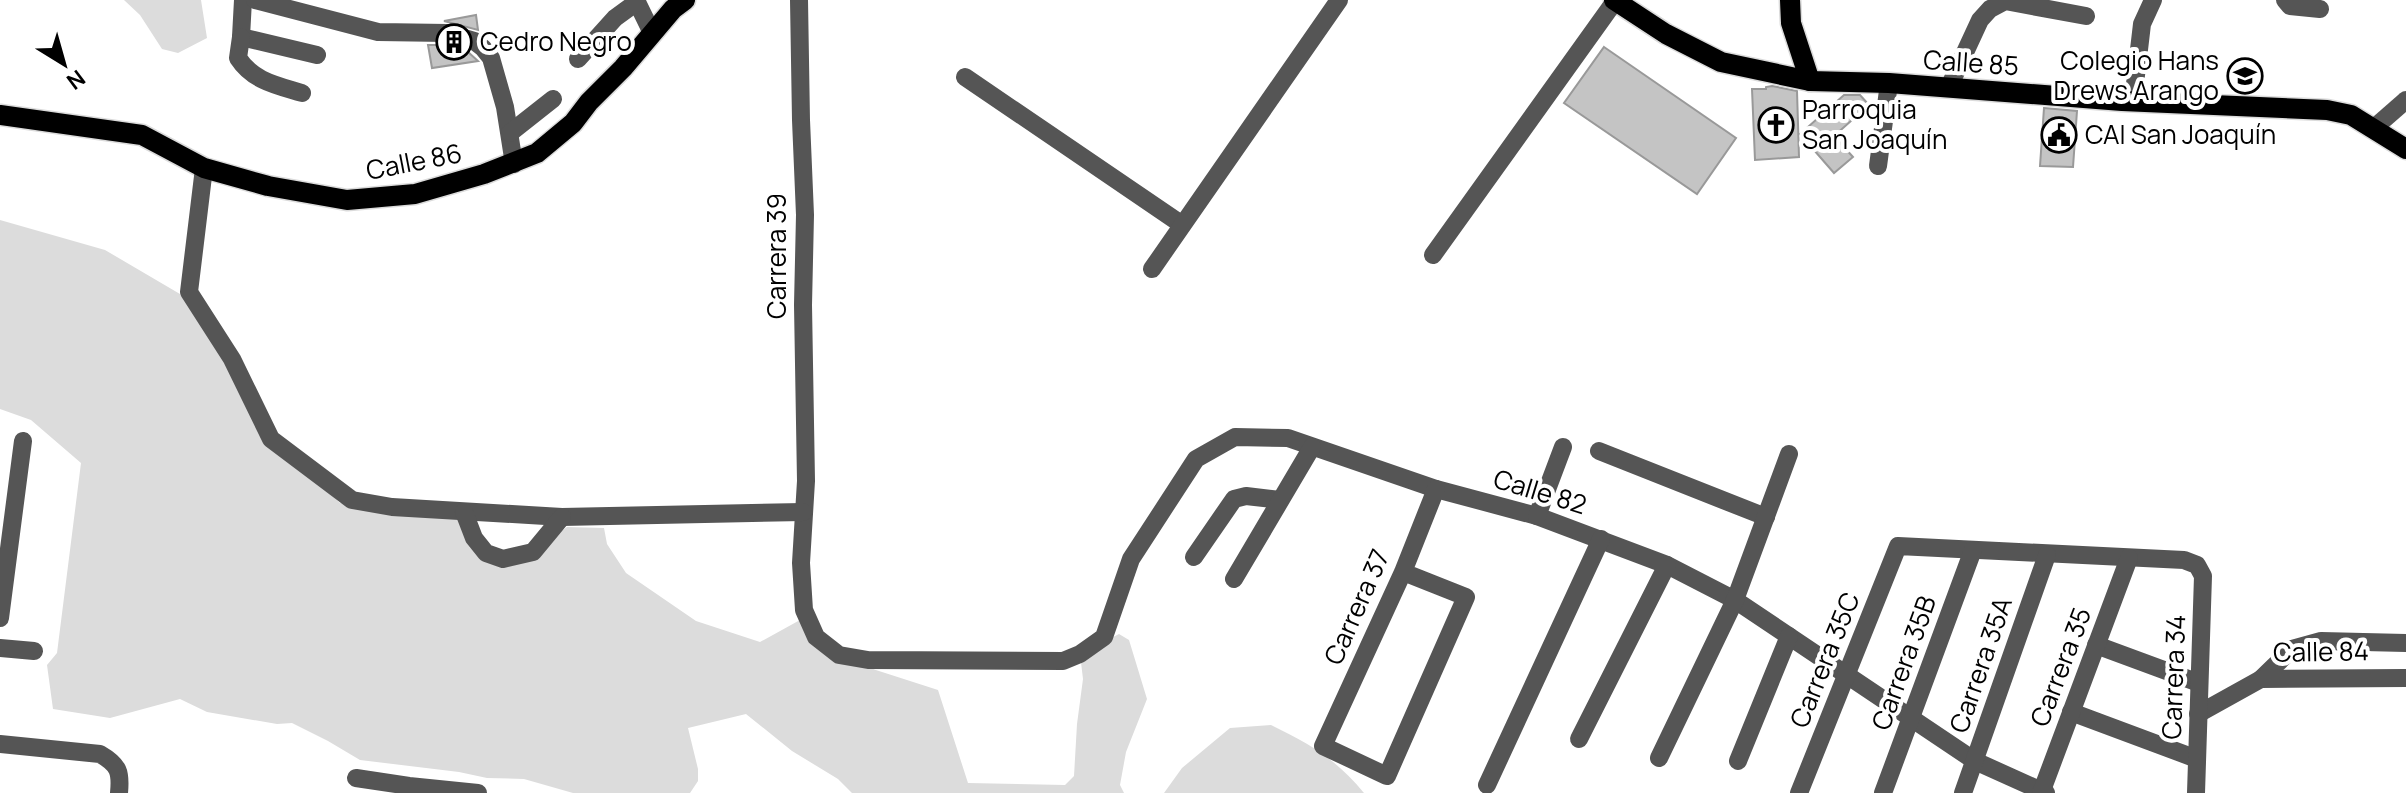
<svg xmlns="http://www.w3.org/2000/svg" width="2406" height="793" font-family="Manrope,sans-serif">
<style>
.green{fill:#dcdcdc}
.building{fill:#c4c4c4;stroke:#999;stroke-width:2}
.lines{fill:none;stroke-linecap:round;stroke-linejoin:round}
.major-casing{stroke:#dbdbdb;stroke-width:23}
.minor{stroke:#555;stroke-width:18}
.major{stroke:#000;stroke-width:20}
.labels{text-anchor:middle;stroke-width:8;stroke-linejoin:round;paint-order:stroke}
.poi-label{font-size:26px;fill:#000;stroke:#fff;text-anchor:start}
.street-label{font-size:26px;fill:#000;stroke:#fff}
</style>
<rect width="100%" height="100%" fill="#fff"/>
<g class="green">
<polygon points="124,0 201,0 207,38 178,53 162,49 140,15"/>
<polygon points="0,220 105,250 180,294 232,359 271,439 340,503 464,512 482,560 533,552 567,527 604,528 607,544 626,573 696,621 760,642 800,620 823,653 938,690 968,783 1065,785 1074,776 1077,724 1083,679 1080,654 1119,634 1129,640 1147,699 1126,752 1120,785 1124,793 852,793 838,779 792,751 746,714 688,728 698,769 698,781 690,793 573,793 524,779 487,778 459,772 360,760 328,741 292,723 277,724 207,712 180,699 110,718 53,709 47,665 57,653 81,463 31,420 0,409"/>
<path d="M1271,725C1310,744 1336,759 1364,793H1164L1182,768L1230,728Z"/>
</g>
<g class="building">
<polygon points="476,15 478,30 444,21"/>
<polygon points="428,45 445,45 468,52 478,61 432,68"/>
<polygon points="1604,47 1736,138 1697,194 1564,103"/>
<polygon points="1772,86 1797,91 1799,157 1755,160 1752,89 1766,89 1766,87"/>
<polygon points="1844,95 1860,95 1869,105 1834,136 1853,157 1834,173 1800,134"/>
<polygon points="2044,108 2077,111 2073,167 2040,166"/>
</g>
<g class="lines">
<defs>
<g id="major">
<polyline points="1614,0 1666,34 1721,62 1810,81 1889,83 2122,101 2327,110 2351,115 2406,149"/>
<polyline points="1790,0 1791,23 1810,81"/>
<polyline points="0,115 142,135 204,168 268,186 347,200 415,194 484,174 537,153 573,123 589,102 623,68 673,9 685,0"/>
</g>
</defs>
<use href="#major" class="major-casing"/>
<g class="minor">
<polyline points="243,0 241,37 317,55"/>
<polyline points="255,0 378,32 447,33 474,41 483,48 491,58 505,107 514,164"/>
<polyline points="636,0 652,33"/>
<polyline points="799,0 801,120 805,215 803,305 806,481 801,563 804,610 816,637 839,655 868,660 1063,661 1080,654 1104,637 1131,559 1196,459 1235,437 1288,438 1436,489 1537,516 1667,565 1735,600 1975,761 2046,793"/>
<polyline points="2285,0 2290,6 2320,9"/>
<path d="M241,37L238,58C253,81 276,85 302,93"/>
<polyline points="578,59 615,18 637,2"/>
<polyline points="965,77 1181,224"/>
<polyline points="1949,87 1980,20 1990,9 2005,1 2086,16"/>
<polyline points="2133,101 2142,24 2153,0"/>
<polyline points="2374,128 2406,100"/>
<polyline points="510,133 553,99"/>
<polyline points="1878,166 1889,83"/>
<polyline points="204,168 189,292 232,359 271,439 352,500 392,507 562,517 803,512"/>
<polyline points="1433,255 1615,1"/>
<polyline points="1152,269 1339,0"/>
<polyline points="1599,451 1766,517"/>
<polyline points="464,512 474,538 486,553 503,559 533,552 562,517"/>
<polyline points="1537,516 1563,447"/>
<polyline points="1194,557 1234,499 1246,496 1280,500"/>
<polyline points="1403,572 1466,597 1387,776 1323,746 1403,572 1436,489"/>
<polyline points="1234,579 1312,447"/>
<polyline points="0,618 23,441"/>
<polyline points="2096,645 2199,683"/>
<polyline points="0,648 34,651"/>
<polyline points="2261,679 2292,649 2321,641 2406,643"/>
<polyline points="2071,712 2197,759"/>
<polyline points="2198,714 2261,679 2406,678"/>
<polyline points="1579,739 1667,565"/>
<path d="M0,744L100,754C119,765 121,772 119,793"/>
<polyline points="1659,758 1735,600 1789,454"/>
<polyline points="1738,761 1789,636"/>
<polyline points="356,778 409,786 478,793"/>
<polyline points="1487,785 1601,539"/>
<polyline points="1799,793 1898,546 2184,560 2197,565 2203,576 2196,793"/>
<polyline points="1883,793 1973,550"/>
<polyline points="1963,793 2047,555"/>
<polyline points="2041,793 2129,558"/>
</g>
<use href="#major" class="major"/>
</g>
<defs>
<symbol id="building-ring" viewBox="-11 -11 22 22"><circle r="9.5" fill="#fff" stroke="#000" stroke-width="1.5"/><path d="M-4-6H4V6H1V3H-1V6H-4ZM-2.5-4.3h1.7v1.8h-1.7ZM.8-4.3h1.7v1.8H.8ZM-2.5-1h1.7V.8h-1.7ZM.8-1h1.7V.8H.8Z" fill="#000"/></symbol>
<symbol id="school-ring" viewBox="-11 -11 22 22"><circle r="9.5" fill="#fff" stroke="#000" stroke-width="1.5"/><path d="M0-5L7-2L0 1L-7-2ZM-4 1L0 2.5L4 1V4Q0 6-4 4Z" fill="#000"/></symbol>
<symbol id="church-ring" viewBox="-11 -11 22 22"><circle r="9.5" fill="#fff" stroke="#000" stroke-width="1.5"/><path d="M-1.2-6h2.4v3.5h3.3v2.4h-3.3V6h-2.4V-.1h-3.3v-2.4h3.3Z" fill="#000"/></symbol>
<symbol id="civic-ring" viewBox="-11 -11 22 22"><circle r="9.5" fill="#fff" stroke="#000" stroke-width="1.5"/><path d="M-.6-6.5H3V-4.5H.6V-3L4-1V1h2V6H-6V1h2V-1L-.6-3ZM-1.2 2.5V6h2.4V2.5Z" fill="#000"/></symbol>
</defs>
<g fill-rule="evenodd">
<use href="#building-ring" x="434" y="22" width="40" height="40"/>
<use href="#school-ring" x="2225" y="56" width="40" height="40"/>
<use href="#church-ring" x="1756" y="105" width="40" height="40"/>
<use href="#civic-ring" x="2039" y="115" width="40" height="40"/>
</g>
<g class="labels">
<g class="poi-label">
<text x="480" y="51">Cedro Negro</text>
<text x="2219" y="70" text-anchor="end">Colegio Hans<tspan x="2219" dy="30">Drews Arango</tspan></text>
<text x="1802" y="119">Parroquia<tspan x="1802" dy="30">San Joaquín</tspan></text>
<text x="2085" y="144">CAI San Joaquín</text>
</g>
<g class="street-label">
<text transform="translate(1971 63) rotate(4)" y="9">Calle 85</text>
<text transform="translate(414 162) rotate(-11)" y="9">Calle 86</text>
<text transform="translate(777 256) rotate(-90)" y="9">Carrera 39</text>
<text transform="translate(1540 492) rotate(17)" y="9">Calle 82</text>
<text transform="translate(1357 607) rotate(-66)" y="9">Carrera 37</text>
<text transform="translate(2321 652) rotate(-1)" y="9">Calle 84</text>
<text transform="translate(1825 660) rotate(-68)" y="9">Carrera 35C</text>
<text transform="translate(1904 663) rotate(-70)" y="9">Carrera 35B</text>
<text transform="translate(1981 665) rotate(-71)" y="9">Carrera 35A</text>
<text transform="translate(2061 667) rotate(-69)" y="9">Carrera 35</text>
<text transform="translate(2174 677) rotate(-88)" y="9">Carrera 34</text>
</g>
</g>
<g transform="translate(64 64) rotate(143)" stroke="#ffffff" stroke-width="6" paint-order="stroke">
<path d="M0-6L14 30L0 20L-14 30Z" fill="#000000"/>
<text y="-12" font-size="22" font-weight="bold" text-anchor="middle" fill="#000000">N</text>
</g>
</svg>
